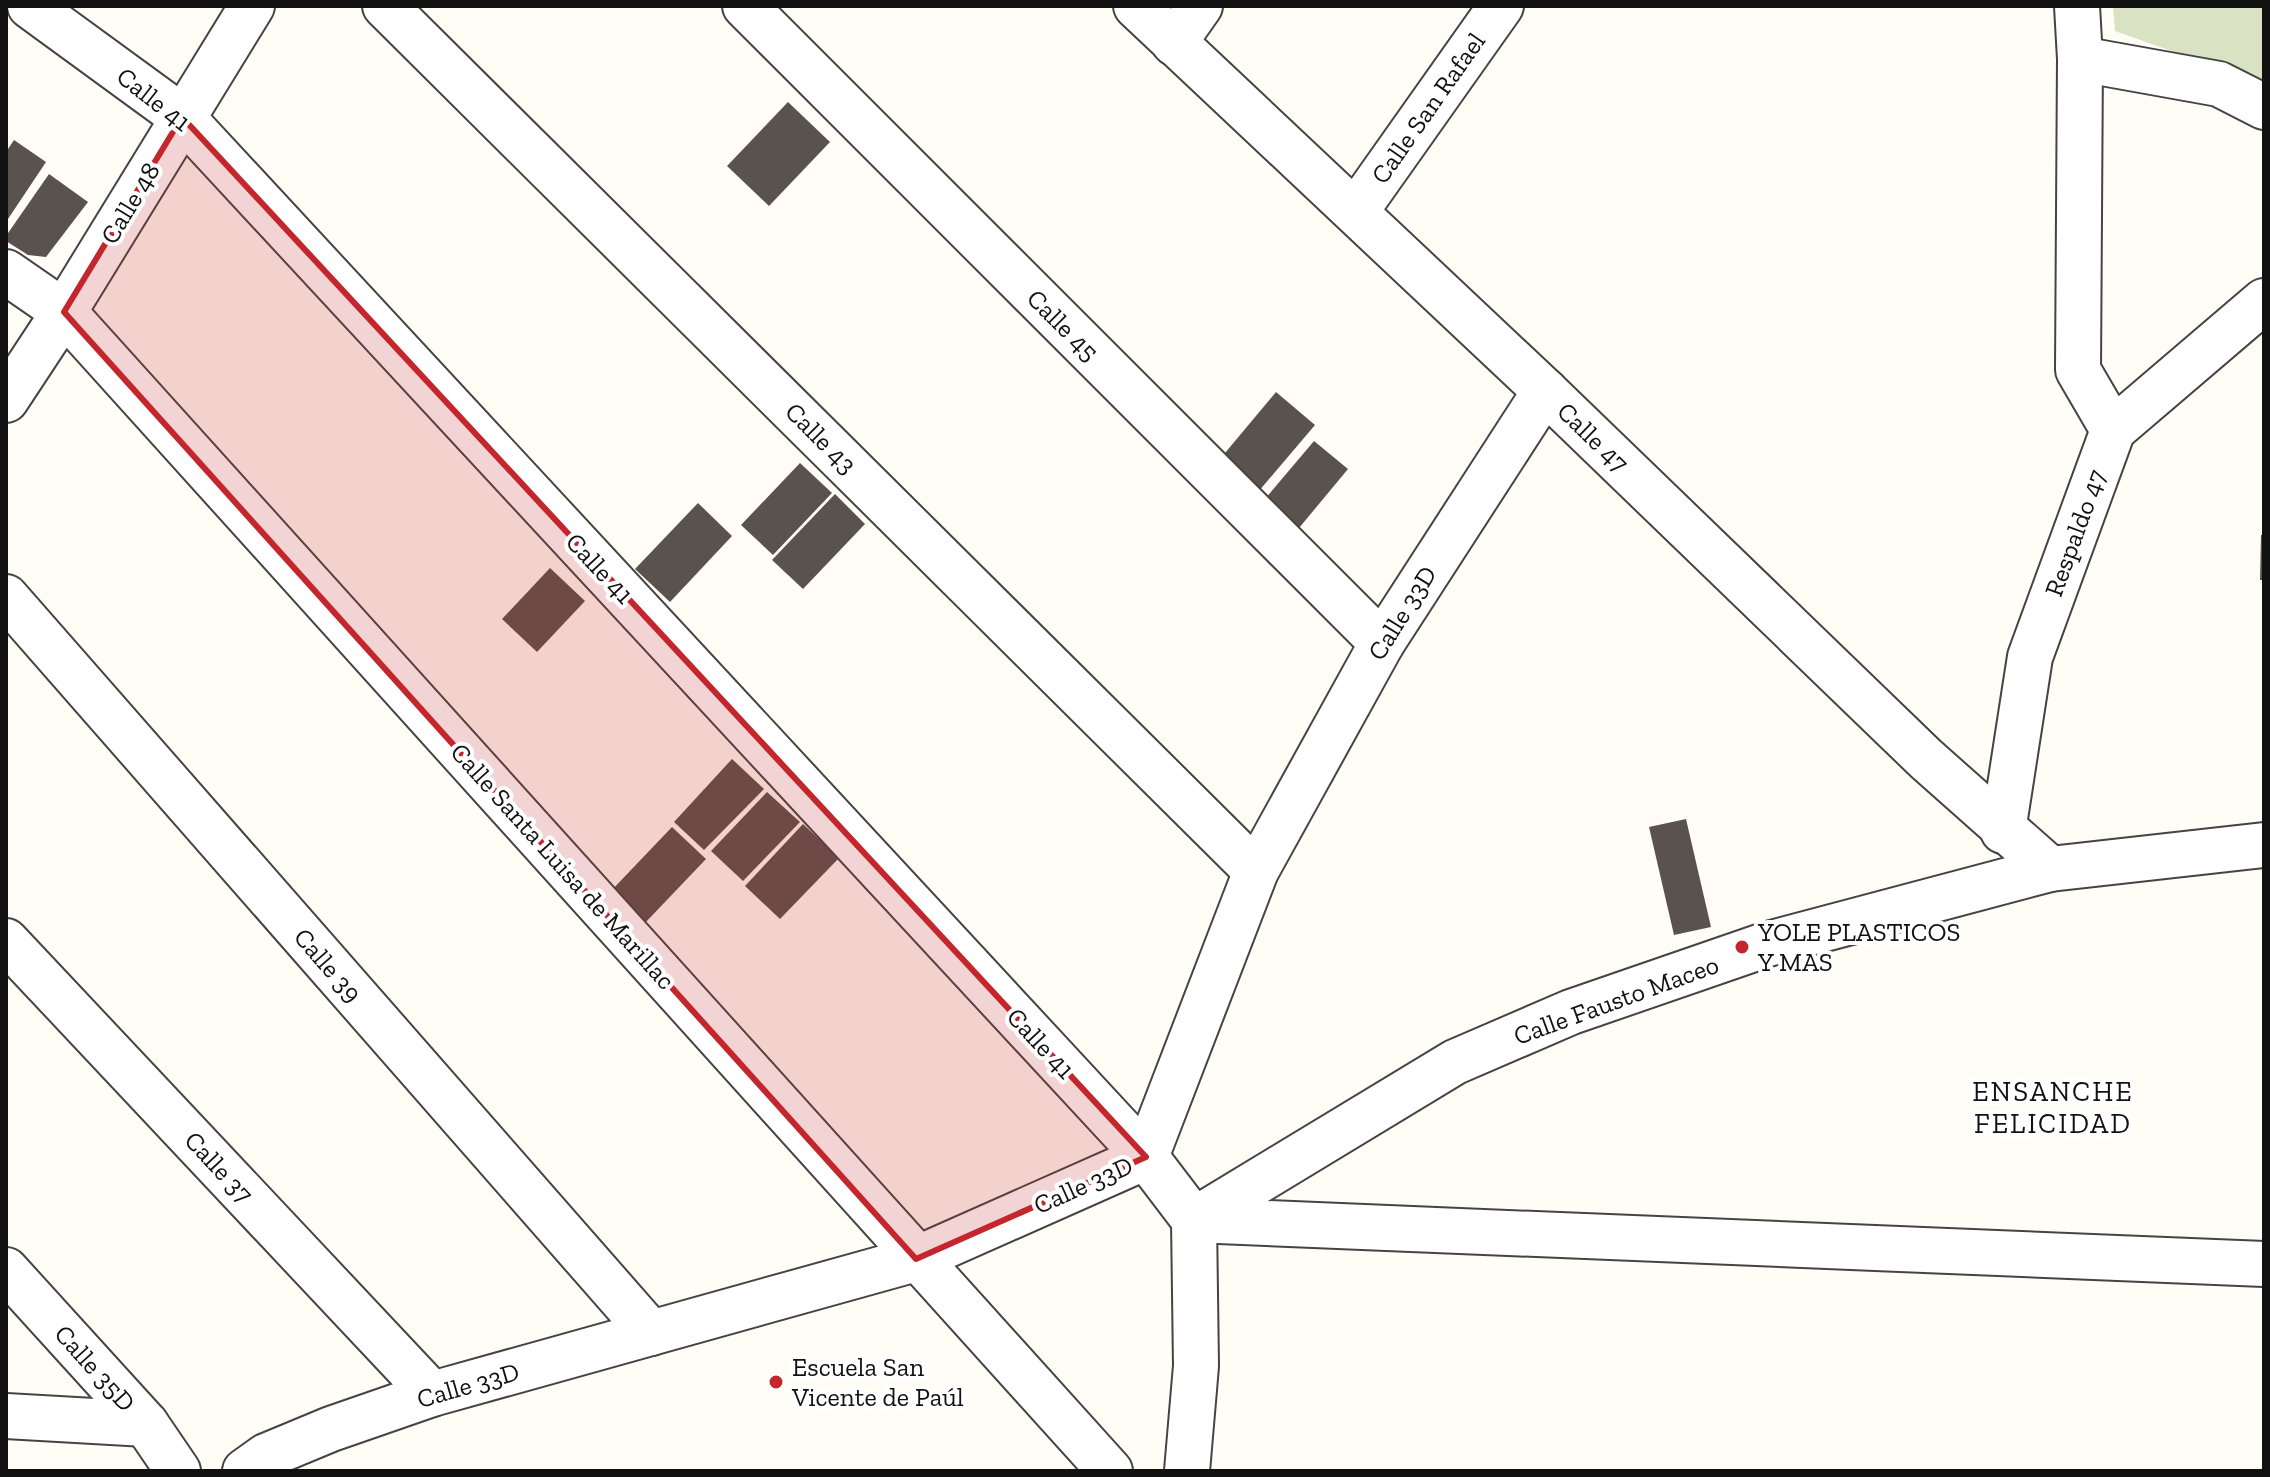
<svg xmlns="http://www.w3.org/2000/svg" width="2270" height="1477" font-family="'Zilla Slab',serif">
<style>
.cemetery{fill:#d9e3c4}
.building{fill:#5a524d}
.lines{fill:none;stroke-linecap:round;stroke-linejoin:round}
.minor-casing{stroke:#444;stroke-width:48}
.minor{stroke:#fff;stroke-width:44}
.marked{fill:#c4262e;fill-opacity:0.2;stroke:#c4262e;stroke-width:6;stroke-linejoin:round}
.poi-dot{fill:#c4262e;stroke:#fff;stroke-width:3}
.labels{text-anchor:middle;stroke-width:8;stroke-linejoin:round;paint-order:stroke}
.street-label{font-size:26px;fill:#111;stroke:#fff}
.poi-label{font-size:26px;fill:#111;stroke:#fff;text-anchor:start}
.neighbourhood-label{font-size:28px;letter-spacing:2px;fill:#111;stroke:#fff}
</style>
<rect width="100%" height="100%" fill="#fffdf5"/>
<polygon class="cemetery" points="2113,6 2264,6 2264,84 2115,31"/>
<g class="building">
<polygon points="788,102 830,142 769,206 727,166"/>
<polygon points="14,140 46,162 6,222 6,152"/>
<polygon points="49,174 88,202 46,257 28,255 6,241 6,236"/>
<polygon points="1276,392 1315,425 1258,492 1220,459"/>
<polygon points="1314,441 1348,469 1299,528 1265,499"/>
<polygon points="800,463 832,493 773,555 741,525"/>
<polygon points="835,494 865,524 803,589 772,560"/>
<polygon points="698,503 732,536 670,602 635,569"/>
<polygon points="2261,535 2264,535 2264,580 2260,580"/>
<polygon points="550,568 585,601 537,652 502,619"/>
<polygon points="732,759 764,789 704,850 674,822"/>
<polygon points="767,792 800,822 743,881 711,851"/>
<polygon points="1686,819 1711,927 1674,935 1649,827"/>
<polygon points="803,824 839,858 780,919 745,886"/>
<polygon points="672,827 706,859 644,924 610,892"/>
</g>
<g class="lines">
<defs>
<g id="minor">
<polyline points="30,6 182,117 1146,1157 1194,1220 2264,1264"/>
<polyline points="385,6 1256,871"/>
<polyline points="745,6 1382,643"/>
<polyline points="1136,6 1545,391 1926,759 2050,869"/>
<polyline points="2077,6 2080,59 2078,370 2113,430"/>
<polyline points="1174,43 1200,6"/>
<polyline points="2080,59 2219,84 2264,107"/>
<polyline points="1356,211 1501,6"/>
<polyline points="6,272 64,312 1110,1471"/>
<polyline points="6,400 64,312 252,6"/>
<polyline points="6,597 651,1333"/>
<polyline points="2003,831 2030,657 2113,430 2264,301"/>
<polyline points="6,941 432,1394"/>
<polyline points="6,1270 146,1424 178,1471"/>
<polyline points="6,1416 146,1424"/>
<polyline points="245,1471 266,1456 331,1429 432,1394 916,1259 1146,1157 1256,871 1382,643 1545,391"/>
<polyline points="1187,1471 1196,1366 1194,1220 1455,1062 1571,1012 1768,944 2050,869 2264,845"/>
</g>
</defs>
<use href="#minor" class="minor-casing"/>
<use href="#minor" class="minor"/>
</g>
<path class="marked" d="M182,117L1146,1157L916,1259L64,312Z"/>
<g class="poi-dot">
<circle cx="1742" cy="947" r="8"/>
<circle cx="776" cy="1382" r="8"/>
</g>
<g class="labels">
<g class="street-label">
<text transform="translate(154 99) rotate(38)" y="9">Calle 41</text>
<text transform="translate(1428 108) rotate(-55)" y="9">Calle San Rafael</text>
<text transform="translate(130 203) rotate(-59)" y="9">Calle 48</text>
<text transform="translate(1063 325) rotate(45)" y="9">Calle 45</text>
<text transform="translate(1593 437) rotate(44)" y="9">Calle 47</text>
<text transform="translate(821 438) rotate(45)" y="9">Calle 43</text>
<text transform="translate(2075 533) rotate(-70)" y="9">Respaldo 47</text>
<text transform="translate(600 568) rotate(47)" y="9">Calle 41</text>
<text transform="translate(1402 613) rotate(-58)" y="9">Calle 33D</text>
<text transform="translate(563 866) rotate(48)" y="9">Calle Santa Luisa de Marillac</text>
<text transform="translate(328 965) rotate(49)" y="9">Calle 39</text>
<text transform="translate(1616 1000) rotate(-20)" y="9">Calle Fausto Maceo</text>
<text transform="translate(1041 1043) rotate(47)" y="9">Calle 41</text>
<text transform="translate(219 1167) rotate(47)" y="9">Calle 37</text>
<text transform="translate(1083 1185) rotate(-24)" y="9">Calle 33D</text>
<text transform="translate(95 1368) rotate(48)" y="9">Calle 35D</text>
<text transform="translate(468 1385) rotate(-16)" y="9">Calle 33D</text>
</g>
<g class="poi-label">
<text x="1758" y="941">YOLE PLASTICOS<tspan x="1758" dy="30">Y MAS</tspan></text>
<text x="792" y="1376">Escuela San<tspan x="792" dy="30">Vicente de Paúl</tspan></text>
</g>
<g class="neighbourhood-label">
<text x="2053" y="1101">ENSANCHE<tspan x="2053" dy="32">FELICIDAD</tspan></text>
</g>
</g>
<rect width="2270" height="1477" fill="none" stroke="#111111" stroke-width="16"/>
</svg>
